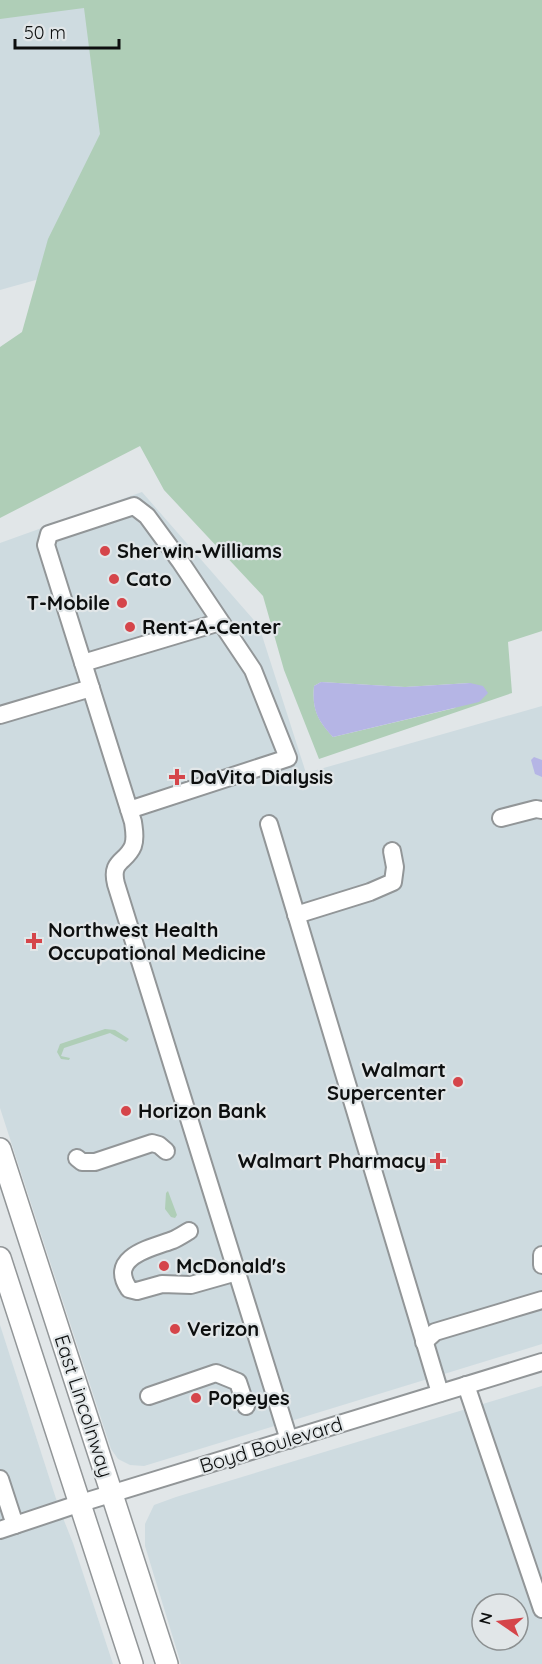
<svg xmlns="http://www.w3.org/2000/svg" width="542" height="1664" font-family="Quicksand,sans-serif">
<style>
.built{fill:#cedbe0;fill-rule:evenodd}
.green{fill:#afceb7;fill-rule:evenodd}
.water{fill:#b5b5e5}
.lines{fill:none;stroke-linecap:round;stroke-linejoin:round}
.minor-casing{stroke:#929698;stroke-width:20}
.major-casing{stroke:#929698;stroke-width:24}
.minor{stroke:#fff;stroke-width:16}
.major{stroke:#fff;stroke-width:21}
.poi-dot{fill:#d5454a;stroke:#e1e6e8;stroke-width:2}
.labels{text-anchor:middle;stroke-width:4.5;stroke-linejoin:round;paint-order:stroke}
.poi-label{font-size:20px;font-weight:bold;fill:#0d0f0f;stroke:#e1e6e8;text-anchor:start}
.street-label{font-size:20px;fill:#0d0f0f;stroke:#e1e6e8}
</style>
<rect width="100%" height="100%" fill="#e1e6e8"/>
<g class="built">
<polygon points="0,0 176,0 175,241 0,290"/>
<polygon points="142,492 259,626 306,773 542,706 542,1344 144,1466 130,1465 118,1459 111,1449 0,1108 0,543"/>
<polygon points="0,1325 59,1508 73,1543 113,1664 0,1664"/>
<path d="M542,1386V1664H181L145,1546V1524L154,1505L176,1497ZM482,1604H518V1640H482Z"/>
</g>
<g class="green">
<path d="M0,0H542V631L508,642L512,693L319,759L284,670L263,596L164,490L140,446L0,518V347L22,332L48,239L100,134L84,8L0,19ZM321,682L405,687L470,683L455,708L333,737C317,720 312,709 314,686Z"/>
<polygon points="105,1029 115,1030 129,1039 126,1042 110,1033 64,1048 61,1056 70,1058 69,1060 61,1059 57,1052 60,1044"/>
<polygon points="168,1191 177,1215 175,1218 171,1217 165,1209 166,1193"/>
</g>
<g class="water">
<path d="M321,682L405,687L470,683L483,686L488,693L479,702L333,737C317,720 312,709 314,686Z"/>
<polygon points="534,757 542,760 542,777 535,774 531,760"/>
</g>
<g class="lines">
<defs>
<g id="minor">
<polyline points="83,663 220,622"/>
<polyline points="0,715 91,688"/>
<path d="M129,810L288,758L253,670L180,561L147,516L134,506L49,534L46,545L133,822C134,830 136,838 133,846C126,863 110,860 116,884L289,1440"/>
<polyline points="501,818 536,809 542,810"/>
<polyline points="269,824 440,1393"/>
<polyline points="296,915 370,892 393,882 395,867 392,851"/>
<polyline points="77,1158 82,1162 95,1162 152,1143 159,1145 166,1151"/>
<path d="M189,1231C184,1234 178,1238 173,1240C151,1248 107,1257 129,1289L137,1291L162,1284L191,1285L237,1272"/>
<polyline points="542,1255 542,1265"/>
<polyline points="424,1342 435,1332 542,1300"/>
<polyline points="466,1385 542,1609"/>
<polyline points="149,1396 216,1373 238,1382 246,1406"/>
<polyline points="0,1479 15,1525"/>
<polyline points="0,1530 81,1503 542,1362"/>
</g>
<g id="major">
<polyline points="0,1149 167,1664"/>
<polyline points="0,1258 132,1664"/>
</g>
</defs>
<use href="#minor" class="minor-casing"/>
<use href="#major" class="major-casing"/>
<use href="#minor" class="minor"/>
<use href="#major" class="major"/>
</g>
<g class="poi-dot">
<circle cx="105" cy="551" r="6"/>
<circle cx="114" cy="579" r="6"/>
<circle cx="122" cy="603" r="6"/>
<circle cx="130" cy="627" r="6"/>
<path d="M174 768h6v6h6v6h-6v6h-6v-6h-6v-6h6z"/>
<path d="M31 932h6v6h6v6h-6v6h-6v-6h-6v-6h6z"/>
<circle cx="458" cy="1082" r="6"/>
<circle cx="126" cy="1111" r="6"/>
<path d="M435 1152h6v6h6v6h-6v6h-6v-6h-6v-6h6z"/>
<circle cx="164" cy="1266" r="6"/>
<circle cx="175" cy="1329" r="6"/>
<circle cx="196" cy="1398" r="6"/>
</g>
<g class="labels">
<g class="poi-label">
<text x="117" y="558">Sherwin-Williams</text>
<text x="126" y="586">Cato</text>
<text x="110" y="610" text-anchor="end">T-Mobile</text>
<text x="142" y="634">Rent-A-Center</text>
<text x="190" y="784">DaVita Dialysis</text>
<text x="48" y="937">Northwest Health<tspan x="48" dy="23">Occupational Medicine</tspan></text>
<text x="446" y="1077" text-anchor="end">Walmart<tspan x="446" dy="23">Supercenter</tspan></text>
<text x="138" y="1118">Horizon Bank</text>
<text x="426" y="1168" text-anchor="end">Walmart Pharmacy</text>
<text x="176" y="1273">McDonald's</text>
<text x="187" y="1336">Verizon</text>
<text x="208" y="1405">Popeyes</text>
</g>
<g class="street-label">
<text transform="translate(84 1406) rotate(72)" y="7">East Lincolnway</text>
<text transform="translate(271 1445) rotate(-17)" y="7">Boyd Boulevard</text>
</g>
</g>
<g transform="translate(500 1622) rotate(284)"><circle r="28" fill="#e1e6e8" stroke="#8c9091" stroke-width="1.5"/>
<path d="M0-4.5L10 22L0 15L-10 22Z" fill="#d5454a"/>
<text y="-9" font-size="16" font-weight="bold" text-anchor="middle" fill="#0d0f0f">N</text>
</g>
<path d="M15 39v9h104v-9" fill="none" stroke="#0d0f0f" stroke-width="3"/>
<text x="24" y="39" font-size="18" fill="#0d0f0f" stroke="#e1e6e8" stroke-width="4.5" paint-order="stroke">50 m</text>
</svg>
